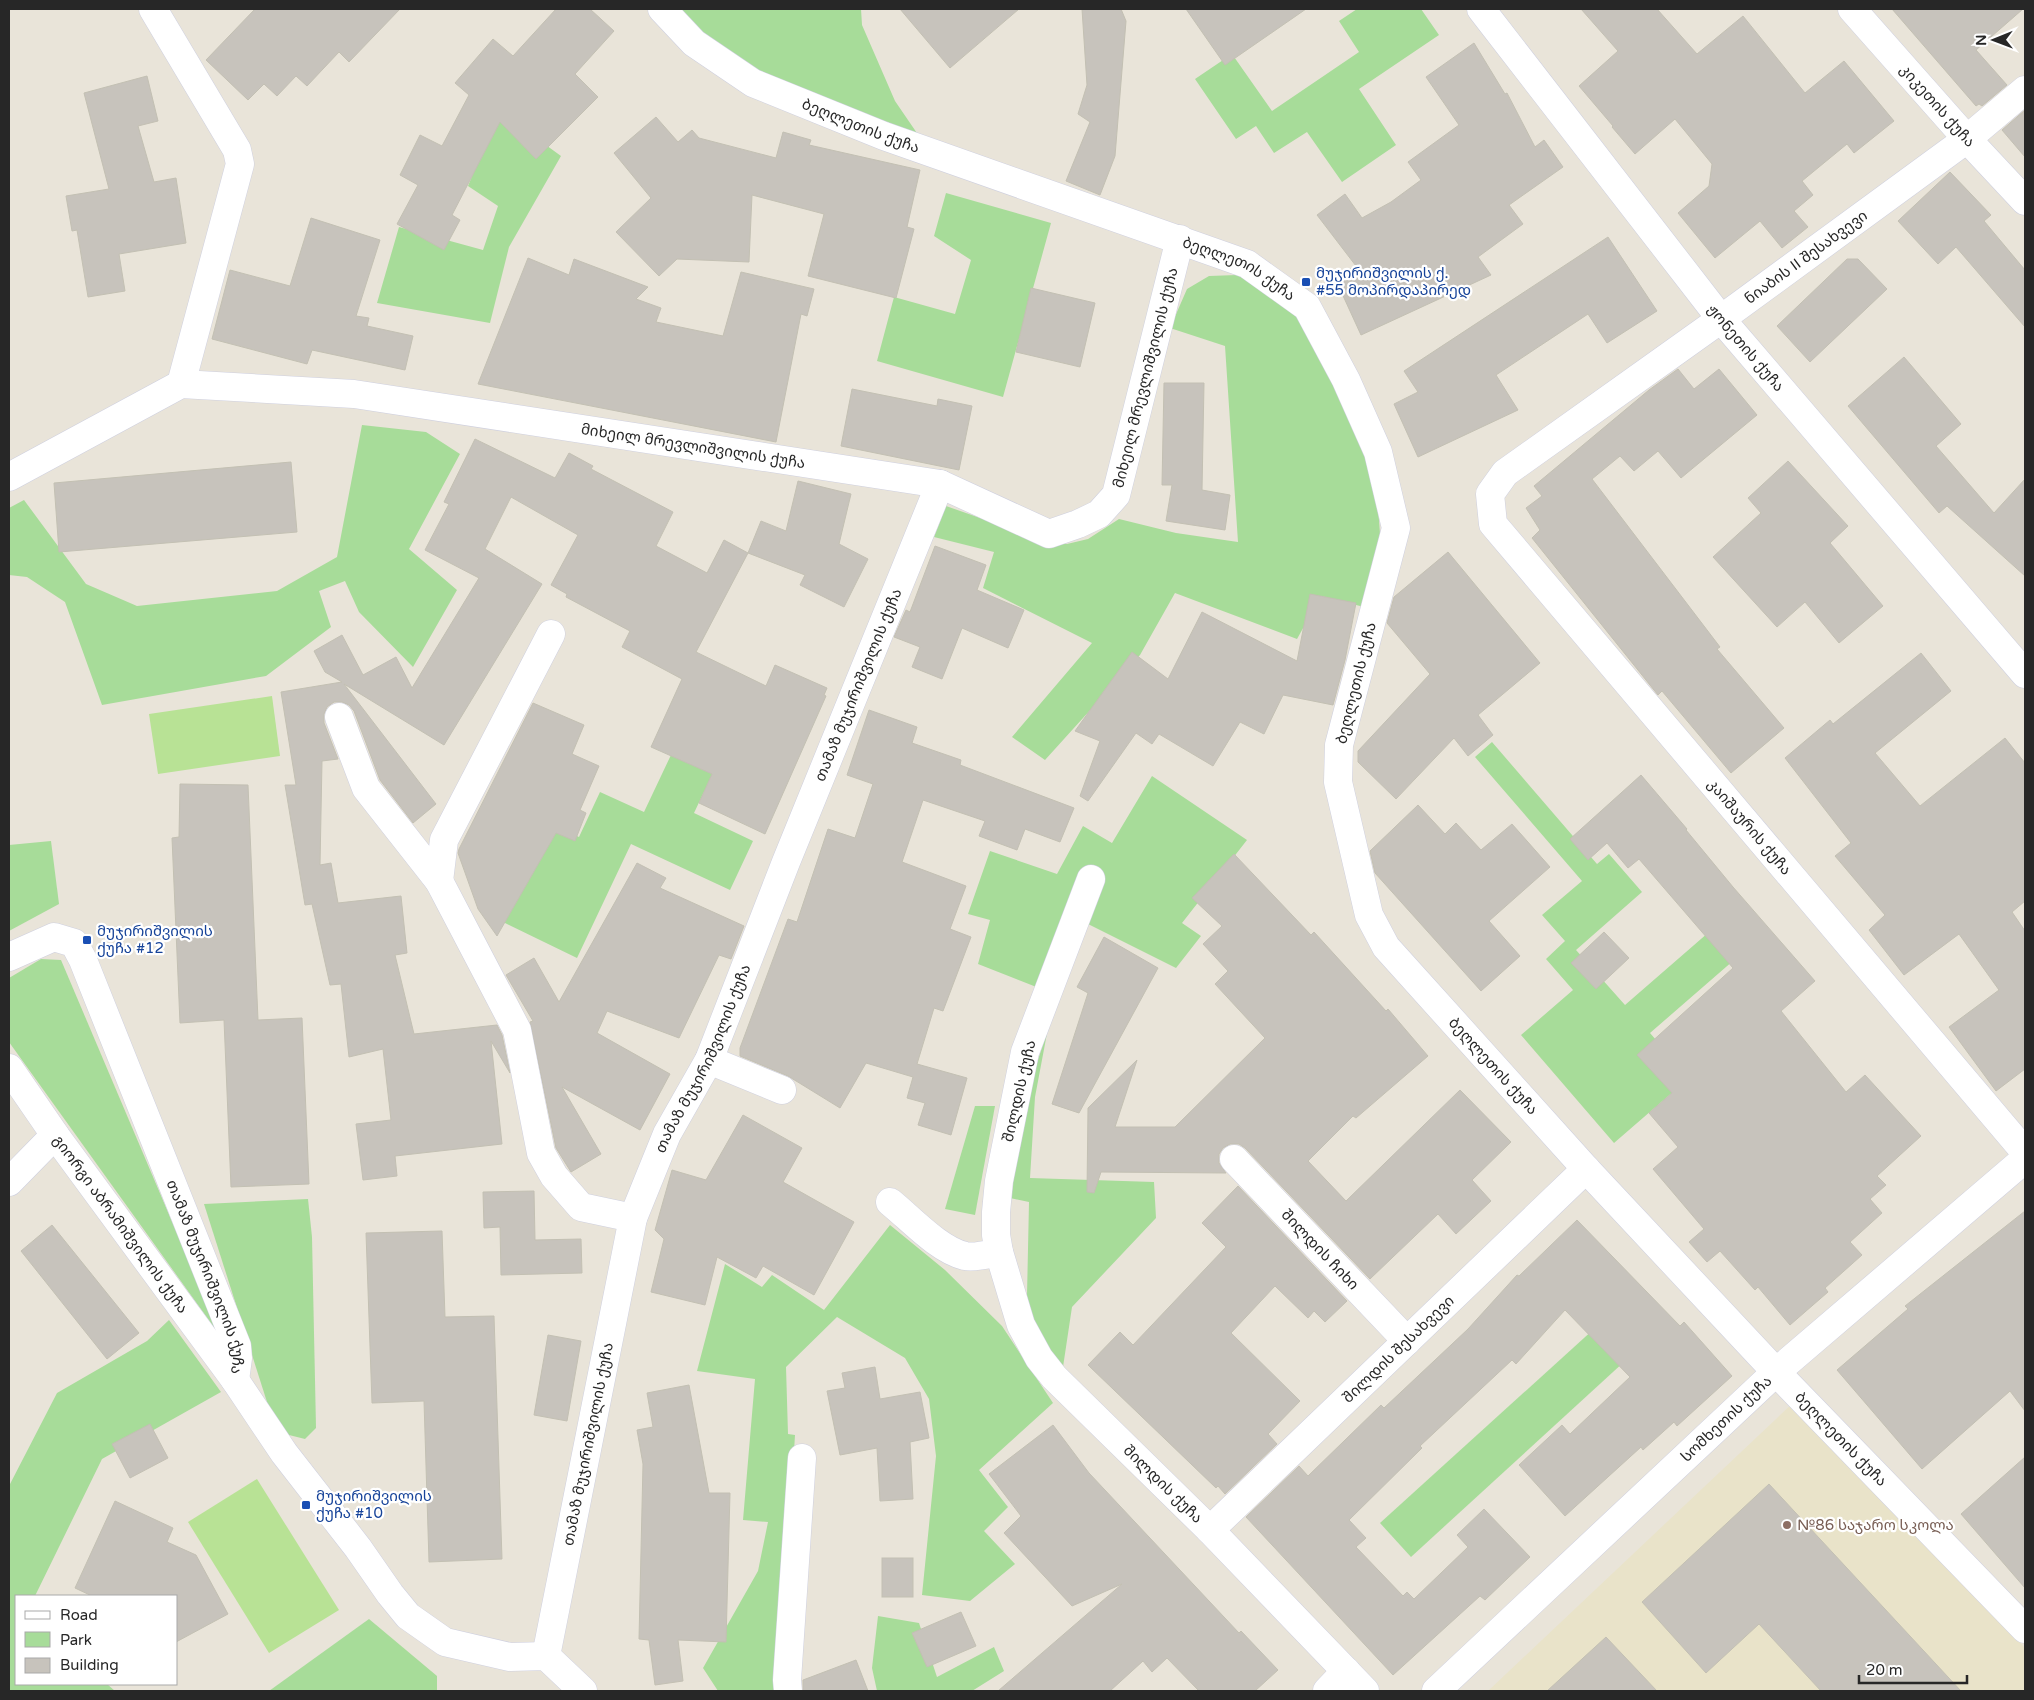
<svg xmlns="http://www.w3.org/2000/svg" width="2034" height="1700" font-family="'Varela Round','Noto Sans Georgian',sans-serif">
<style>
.education{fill:#e9e3c9}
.green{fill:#a7dc99}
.pitch{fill:#b8e295}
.building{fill:#c7c3bc;stroke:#c3c0b3}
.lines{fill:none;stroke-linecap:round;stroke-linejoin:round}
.minor-casing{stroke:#cfd0df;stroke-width:29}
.minor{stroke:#fff;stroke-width:28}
.transit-dot{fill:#1a4fb4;stroke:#fff;stroke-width:2}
.education-dot{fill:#8d6e63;stroke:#fff;stroke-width:2}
.labels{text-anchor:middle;stroke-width:4.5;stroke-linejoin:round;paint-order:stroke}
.street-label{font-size:15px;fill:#272727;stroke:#fff}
.transit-label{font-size:15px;fill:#164399;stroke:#fff;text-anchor:start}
.education-label{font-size:15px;fill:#785e54;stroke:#fff;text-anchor:start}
</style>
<rect width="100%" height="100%" fill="#e9e4d9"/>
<polygon class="education" points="1794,1402 2025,1648 2025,1691 1488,1691"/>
<g class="green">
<polygon points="676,9 861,9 862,25 895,101 921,139 748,66 704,39"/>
<polygon points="1357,9 1421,9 1439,35 1359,89 1396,145 1342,182 1307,132 1274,153 1256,126 1236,139 1195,79 1232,54 1272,111 1359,52 1339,21"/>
<polygon points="499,111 561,156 509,247 490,323 377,303 399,227 483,250 498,206 468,186"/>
<polygon points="946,193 1051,223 1003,397 877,361 894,297 955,314 971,260 934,236"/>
<polygon points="1237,275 1268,290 1298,315 1366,441 1377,493 1380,534 1364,607 1321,596 1297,639 1175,593 1140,655 1045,760 1012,737 1092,643 983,588 994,552 934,537 946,506 1040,539 1067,544 1088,539 1119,519 1176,533 1238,542 1225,346 1170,328 1187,289 1209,276"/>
<polygon points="362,425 426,432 460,454 409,549 457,590 413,667 359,612 345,581 319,591 331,627 266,676 102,705 65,602 27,577 9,575 9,508 24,500 86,584 137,606 277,591 337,557"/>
<polygon points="688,719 729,739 694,813 753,841 730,890 631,844 577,958 503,922 550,823 579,837 600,792 644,812"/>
<polygon points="1492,742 1597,864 1609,854 1642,892 1576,950 1625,1005 1724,919 1749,947 1650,1033 1689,1078 1614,1143 1521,1035 1573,990 1546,959 1565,941 1542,915 1582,881 1475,757"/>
<polygon points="1152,776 1247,840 1182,923 1201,936 1176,968 1068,914 1039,988 978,964 990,920 968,914 990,851 1057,874 1083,826 1112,843"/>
<polygon points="51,841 59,904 9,931 9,845"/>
<polygon points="41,959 61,960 221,1337 9,1042 9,978"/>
<polygon points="1048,1028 1035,1097 1030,1178 1154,1182 1156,1218 1072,1307 1063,1367 1038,1343 1027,1296 1029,1202 1010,1198 1022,1111"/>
<polygon points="975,1106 995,1106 975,1215 945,1209"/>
<polygon points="308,1199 312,1237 316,1428 305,1439 289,1435 274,1424 204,1204"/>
<polygon points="890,1225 945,1270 1002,1326 1053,1403 979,1470 1008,1507 984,1531 1015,1564 970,1601 922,1595 936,1456 929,1399 905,1358 837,1317 786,1367 788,1434 795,1435 779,1691 718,1691 703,1668 758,1571 768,1522 743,1520 755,1379 697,1371 725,1264 762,1287 772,1275 824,1310"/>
<polygon points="169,1320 221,1392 102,1459 35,1596 16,1596 16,1684 107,1684 115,1691 9,1691 9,1486 57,1393 147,1341"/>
<polygon points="1595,1328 1625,1361 1411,1557 1380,1523"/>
<polygon points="878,1616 919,1623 937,1677 994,1647 1004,1671 972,1691 877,1691 872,1668"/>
<polygon points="369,1619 437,1676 437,1691 269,1691"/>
</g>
<g class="pitch">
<polygon points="272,696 280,756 158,774 149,714"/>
<polygon points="257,1479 339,1610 269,1653 188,1522"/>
</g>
<g class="building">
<polygon points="255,9 400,9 349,62 339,52 307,86 296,76 277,96 264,84 248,100 206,60"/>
<polygon points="556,9 590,9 614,31 575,74 598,97 536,159 500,122 452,215 460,220 444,250 397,224 418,185 400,175 420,135 442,146 469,95 455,83 493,39 513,56"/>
<polygon points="900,9 1019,9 950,68"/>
<polygon points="1082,9 1121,9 1126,21 1115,156 1100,195 1066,181 1090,122 1078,114 1087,85"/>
<polygon points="1186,9 1306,9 1225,65"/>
<polygon points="1581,9 1657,9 1697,54 1743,16 1805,93 1844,61 1894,121 1854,153 1847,144 1802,181 1813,195 1794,211 1808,227 1782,248 1760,221 1715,258 1678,213 1709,186 1712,164 1675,119 1635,154 1612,127 1613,126 1579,86 1618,51"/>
<polygon points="1892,9 2023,9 1976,50 2007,85 1982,106 1979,104 1976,106"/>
<polygon points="1474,43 1505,94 1507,93 1535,147 1544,140 1563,167 1509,205 1523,224 1478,257 1491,275 1361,335 1334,276 1356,266 1317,215 1345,194 1362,218 1391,202 1421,180 1408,162 1459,125 1426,77"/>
<polygon points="147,76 158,121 138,126 154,182 176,178 186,243 119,254 125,291 88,297 77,230 72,231 66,196 109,189 84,93"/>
<polygon points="2025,110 2025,157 2002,130"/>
<polygon points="656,117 678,142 692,130 699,138 776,158 783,132 811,140 809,145 920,170 907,227 914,229 896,298 808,276 824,214 752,195 749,262 677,259 659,276 616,232 651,198 614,153"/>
<polygon points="1950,172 1991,215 1984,221 2025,270 2025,327 1956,247 1938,264 1898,221"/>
<polygon points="311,218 380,240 356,316 369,318 367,326 413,336 405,370 312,350 307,364 212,339 230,270 290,286"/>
<polygon points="1608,237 1657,311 1607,343 1588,314 1496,375 1518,410 1418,457 1394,404 1418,392 1404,371"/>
<polygon points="528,258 569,275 574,259 648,287 636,299 661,308 656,322 723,336 741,272 814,289 807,316 801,314 776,442 478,384"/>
<polygon points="1847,259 1858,259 1887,289 1810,362 1777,326"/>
<polygon points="1031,288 1095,303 1080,367 1016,352"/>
<polygon points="1904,357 1961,424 1936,446 1994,513 2025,479 2025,576 1947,506 1939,513 1848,406"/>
<polygon points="1678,369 1694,389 1719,369 1757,415 1681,478 1658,451 1634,471 1620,456 1592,479 1720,647 1717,649 1784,728 1731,773 1662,691 1658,695 1532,538 1540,530 1526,508 1542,496 1534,486 1649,390"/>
<polygon points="1164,383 1204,383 1202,490 1230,495 1225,530 1166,521 1172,485 1162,485"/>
<polygon points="852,389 937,406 938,399 972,406 959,470 841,446"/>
<polygon points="475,439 555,478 569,453 593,466 591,469 673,512 656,546 707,573 724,540 748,553 696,652 766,686 775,665 827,688 824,695 826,696 765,834 699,803 712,774 651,747 682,679 622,647 630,631 566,597 567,594 551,585 578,535 511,497 485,549 542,584 444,745 344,684 436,804 413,823 380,780 354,711 349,705 342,702 334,702 327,707 324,714 324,723 338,759 322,761 320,865 331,863 338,903 401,896 407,953 395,955 414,1034 497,1025 502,1035 510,1073 491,1041 502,1144 395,1156 397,1176 363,1180 356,1124 391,1120 383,1049 349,1057 341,984 330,985 312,904 305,905 285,785 296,785 281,692 342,682 325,672 314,651 342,635 363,675 396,657 412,688 479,578 425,550 449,504 444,502"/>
<polygon points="1788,461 1848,526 1830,543 1883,606 1839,643 1805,602 1777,627 1713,557 1761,513 1748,498"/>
<polygon points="291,462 297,532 59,552 54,483"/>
<polygon points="798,481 851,494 839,544 868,559 844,607 800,585 805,575 748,553 761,521 786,531"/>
<polygon points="935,546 986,565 977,590 1024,610 1008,648 962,628 942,679 912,667 920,647 894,637 906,610 910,612"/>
<polygon points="1448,552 1540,663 1478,715 1493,735 1468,756 1454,738 1396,799 1358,762 1358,751 1430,674 1387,623 1394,597"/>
<polygon points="1310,594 1356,603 1345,660 1333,705 1283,695 1264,734 1240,722 1213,766 1159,734 1152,744 1136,733 1088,801 1080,796 1100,741 1075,731 1132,652 1168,679 1202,612 1297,661"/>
<polygon points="1921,653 1951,691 1875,753 1920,806 2005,738 2025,763 2025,901 2012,912 2025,931 2025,1069 1996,1091 1949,1027 1999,990 1959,934 1904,975 1869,930 1885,915 1835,856 1851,843 1785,758 1830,720 1833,724"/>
<polygon points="533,703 584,725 572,754 599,766 580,810 586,813 575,841 556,833 497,936 478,909 458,853 459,849"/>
<polygon points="869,710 917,727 912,743 961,760 960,765 1074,808 1060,842 1025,829 1017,850 979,836 985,821 923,800 902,862 966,886 950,929 971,937 943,1011 934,1008 917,1064 967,1078 951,1135 918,1125 925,1103 907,1098 913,1077 866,1063 840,1108 788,1076 740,1056 740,1048 788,919 797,922 828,829 855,838 873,784 847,775"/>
<polygon points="1641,775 1687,829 1686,830 1733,887 1815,981 1781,1011 1846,1092 1865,1075 1921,1136 1877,1176 1886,1185 1870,1199 1882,1213 1850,1242 1862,1255 1825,1288 1828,1292 1790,1325 1758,1287 1755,1290 1720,1251 1707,1262 1689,1242 1704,1229 1653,1169 1678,1147 1649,1113 1672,1093 1637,1055 1733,968 1639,859 1628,868 1607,843 1588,860 1570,839"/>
<polygon points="180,784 248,785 258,1020 302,1018 309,1184 231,1187 224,1020 180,1023 172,838 179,837"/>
<polygon points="1418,805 1445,834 1456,823 1481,850 1512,824 1550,867 1489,921 1520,956 1481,991 1375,873 1370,851"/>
<polygon points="1234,854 1311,935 1314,932 1386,1011 1388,1009 1428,1056 1356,1118 1353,1116 1308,1161 1346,1201 1460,1090 1511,1142 1472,1180 1491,1201 1456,1234 1438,1214 1370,1279 1245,1148 1239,1144 1230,1144 1223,1148 1219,1154 1219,1163 1226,1173 1101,1172 1094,1193 1087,1192 1088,1108 1137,1060 1115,1127 1175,1127 1265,1038 1215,984 1228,971 1203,944 1222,926 1192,898"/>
<polygon points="637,863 666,878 660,888 744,926 731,959 719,955 679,1038 607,1011 597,1033 670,1074 640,1130 562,1087 601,1154 571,1172 556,1148 530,1022 533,1021 506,975 534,958 559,1002"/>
<polygon points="1604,932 1629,958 1596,989 1571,963"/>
<polygon points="1104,937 1158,968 1079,1113 1052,1104 1088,993 1077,987"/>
<polygon points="743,1115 802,1148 783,1182 854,1222 814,1295 763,1266 756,1278 717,1257 705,1305 651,1292 664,1239 655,1230 672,1170 706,1180"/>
<polygon points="1238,1186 1347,1301 1325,1322 1314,1311 1308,1318 1275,1286 1231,1333 1300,1401 1268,1434 1277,1444 1225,1494 1218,1486 1216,1488 1088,1365 1120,1332 1133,1345 1226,1247 1202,1223"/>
<polygon points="534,1191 535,1240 581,1239 582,1273 501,1275 500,1227 484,1228 483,1192"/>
<polygon points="2025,1211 2025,1411 2010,1391 1922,1469 1837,1370 1908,1309 1905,1306"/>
<polygon points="1577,1220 1680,1326 1684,1322 1732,1376 1677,1426 1674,1422 1643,1450 1641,1447 1565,1516 1519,1465 1562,1425 1570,1434 1630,1377 1565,1310 1516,1364 1512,1360 1420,1446 1422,1448 1349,1520 1366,1538 1356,1547 1403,1596 1407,1592 1414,1599 1468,1547 1457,1535 1484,1509 1530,1557 1485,1600 1480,1596 1393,1675 1246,1517 1299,1466 1308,1476 1381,1405 1384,1408 1468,1329 1517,1275 1519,1276"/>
<polygon points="52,1225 139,1333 107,1359 21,1251"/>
<polygon points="442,1231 445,1317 494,1316 502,1559 429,1562 424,1401 372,1403 366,1233"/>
<polygon points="548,1335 581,1341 567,1421 534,1415"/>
<polygon points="875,1367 880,1399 920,1392 929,1438 910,1442 913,1499 880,1501 877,1448 840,1455 827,1391 845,1388 842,1373"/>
<polygon points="689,1385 709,1493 730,1493 726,1642 678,1640 683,1681 655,1685 649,1640 639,1639 643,1464 637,1430 653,1427 647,1393"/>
<polygon points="150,1424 168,1458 130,1478 112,1444"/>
<polygon points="1053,1425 1089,1473 1239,1633 1241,1631 1278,1670 1255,1691 1199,1691 1167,1658 1152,1672 1143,1661 1110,1691 998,1691 1122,1584 1072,1606 1004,1533 1021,1516 989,1474"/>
<polygon points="2025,1457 2025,1588 1961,1514"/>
<polygon points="1769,1484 1961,1691 1821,1691 1759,1624 1706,1673 1642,1602"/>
<polygon points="115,1501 173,1528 167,1542 196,1555 228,1614 176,1642 176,1596 92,1596 75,1588"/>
<rect x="882" y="1558" width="31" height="39"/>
<polygon points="961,1612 976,1646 927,1667 912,1633"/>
<polygon points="1606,1637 1657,1691 1547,1691"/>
<polygon points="856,1660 868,1691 803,1691 803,1680"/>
</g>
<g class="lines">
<defs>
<g id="minor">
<polyline points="153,9 237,150 240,164 181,384"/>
<path id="s1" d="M662,9L694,43L753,83L884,136L1247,264L1307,307L1346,380L1378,452L1396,528L1339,745L1338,782L1369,915L1386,947L1586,1169L1776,1372L2025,1629"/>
<path id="s2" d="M1481,9L1721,319L2025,674"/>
<path id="s3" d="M1852,9L1967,139L2025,201"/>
<path id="s4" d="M2025,90L1967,139L1721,319L1505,473L1490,494L1493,524L2025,1152"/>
<path id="s5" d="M9,477L181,384L354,394L940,484L1049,534L1078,524L1099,514L1116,495L1180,239"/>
<polyline points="339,717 366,788 439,881 517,1030 541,1153 554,1176 581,1207 633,1218"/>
<path id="s6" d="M1091,879L1025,1052L999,1181L996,1212V1235L999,1252L1021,1325L1039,1358L1054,1377L1210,1530L1365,1691"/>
<polyline points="439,881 444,840 551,634"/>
<path id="s7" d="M9,957L54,937L74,943L83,960L237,1346L238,1358L235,1380"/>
<polyline points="709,1060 782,1090"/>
<path id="s8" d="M9,1068L55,1135L235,1380L284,1453L358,1548L390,1594L408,1616L445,1642L510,1657L546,1656L583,1691"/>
<path id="s9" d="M1234,1159L1407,1341"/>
<polyline points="9,1182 55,1135"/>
<path d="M890,1202C911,1219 939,1250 965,1256C976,1258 989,1254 999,1252"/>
<path id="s10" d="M1210,1530L1586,1169"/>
<path id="s11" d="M546,1656L633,1218L667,1134L709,1060L786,862L940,484"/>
<polyline points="788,1691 787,1680 802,1458"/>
<polyline points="1327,1691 1346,1671"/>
<path id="s12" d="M1436,1691L1776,1372L2025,1159"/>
</g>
</defs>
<use href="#minor" class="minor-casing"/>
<use href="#minor" class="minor"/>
</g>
<g class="transit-dot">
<rect x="1301" y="277" width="10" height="10" rx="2.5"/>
<rect x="82" y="935" width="10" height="10" rx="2.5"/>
<rect x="301" y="1500" width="10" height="10" rx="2.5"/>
</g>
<circle class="education-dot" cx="1787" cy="1525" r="5"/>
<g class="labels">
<g class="street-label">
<text dy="5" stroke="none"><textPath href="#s3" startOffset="129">კიკეთის ქუჩა</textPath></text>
<text dy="5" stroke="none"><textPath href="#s1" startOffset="234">ბეღლეთის ქუჩა</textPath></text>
<text transform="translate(1806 257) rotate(-36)" y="5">ნიაბის II შესახვევი</text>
<text dy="5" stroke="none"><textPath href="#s1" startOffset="639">ბეღლეთის ქუჩა</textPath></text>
<text dy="5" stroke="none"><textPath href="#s2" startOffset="430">ჟონეთის ქუჩა</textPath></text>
<text dy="5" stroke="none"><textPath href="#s5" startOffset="1282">მიხეილ მრევლიშვილის ქუჩა</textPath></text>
<text dy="5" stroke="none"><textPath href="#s5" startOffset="712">მიხეილ მრევლიშვილის ქუჩა</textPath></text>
<text transform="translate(1356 683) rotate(-76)" y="5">ბეღლეთის ქუჩა</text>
<text dy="5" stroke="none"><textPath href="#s11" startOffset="1026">თამაზ მუჯირიშვილის ქუჩა</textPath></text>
<text dy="5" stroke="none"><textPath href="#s4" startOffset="1099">კაიშაურის ქუჩა</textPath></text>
<text dy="5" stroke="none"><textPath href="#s11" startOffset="621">თამაზ მუჯირიშვილის ქუჩა</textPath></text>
<text dy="5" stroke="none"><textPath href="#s1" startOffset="1552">ბეღლეთის ქუჩა</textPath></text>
<text transform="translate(1019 1091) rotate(-77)" y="5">შილდის ქუჩა</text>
<text dy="5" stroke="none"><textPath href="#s8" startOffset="192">გიორგი აბრამიშვილის ქუჩა</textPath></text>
<text dy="5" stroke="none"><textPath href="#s9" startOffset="125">შილდის ჩიხი</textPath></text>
<text dy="5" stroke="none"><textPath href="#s7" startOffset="430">თამაზ მუჯირიშვილის ქუჩა</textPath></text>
<text dy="5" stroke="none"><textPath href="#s10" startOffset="261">შილდის შესახვევი</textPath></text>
<text dy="5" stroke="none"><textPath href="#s12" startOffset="398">სომხეთის ქუჩა</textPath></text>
<text dy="5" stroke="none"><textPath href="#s1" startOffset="2062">ბეღლეთის ქუჩა</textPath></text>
<text dy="5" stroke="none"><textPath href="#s11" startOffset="216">თამაზ მუჯირიშვილის ქუჩა</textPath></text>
<text dy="5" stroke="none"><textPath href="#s6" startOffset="679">შილდის ქუჩა</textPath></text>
</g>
<g class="transit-label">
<text x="1316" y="278">მუჯირიშვილის ქ.<tspan x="1316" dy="17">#55 მოპირდაპირედ</tspan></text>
<text x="97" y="936">მუჯირიშვილის<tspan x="97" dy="17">ქუჩა #12</tspan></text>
<text x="316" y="1501">მუჯირიშვილის<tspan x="316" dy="17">ქუჩა #10</tspan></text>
</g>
<g class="education-label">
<text x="1797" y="1530">№86 საჯარო სკოლა</text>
</g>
</g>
<rect width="2034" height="1700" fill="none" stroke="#272727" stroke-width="20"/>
<rect x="15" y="1595" width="162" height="90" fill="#ffffff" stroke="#a9a9a9"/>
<rect x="25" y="1611" width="25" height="8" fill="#ffffff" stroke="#a9a9a9"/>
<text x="60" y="1620" font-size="15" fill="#272727">Road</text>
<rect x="25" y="1632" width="25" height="15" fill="#a7dc99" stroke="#a9a9a9"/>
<text x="60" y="1645" font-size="15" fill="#272727">Park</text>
<rect x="25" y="1658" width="25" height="15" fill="#c7c3bc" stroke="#a9a9a9"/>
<text x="60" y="1670" font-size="15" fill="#272727">Building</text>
<g transform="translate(1994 40) rotate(269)" stroke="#ffffff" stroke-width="4" paint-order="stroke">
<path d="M0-4L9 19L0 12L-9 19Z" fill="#272727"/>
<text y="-8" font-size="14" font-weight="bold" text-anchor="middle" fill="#272727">N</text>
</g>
<path d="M1859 1675v8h108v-8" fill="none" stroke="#272727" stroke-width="2.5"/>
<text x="1866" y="1675" font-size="15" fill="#272727" stroke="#ffffff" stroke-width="4" paint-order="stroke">20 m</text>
</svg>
